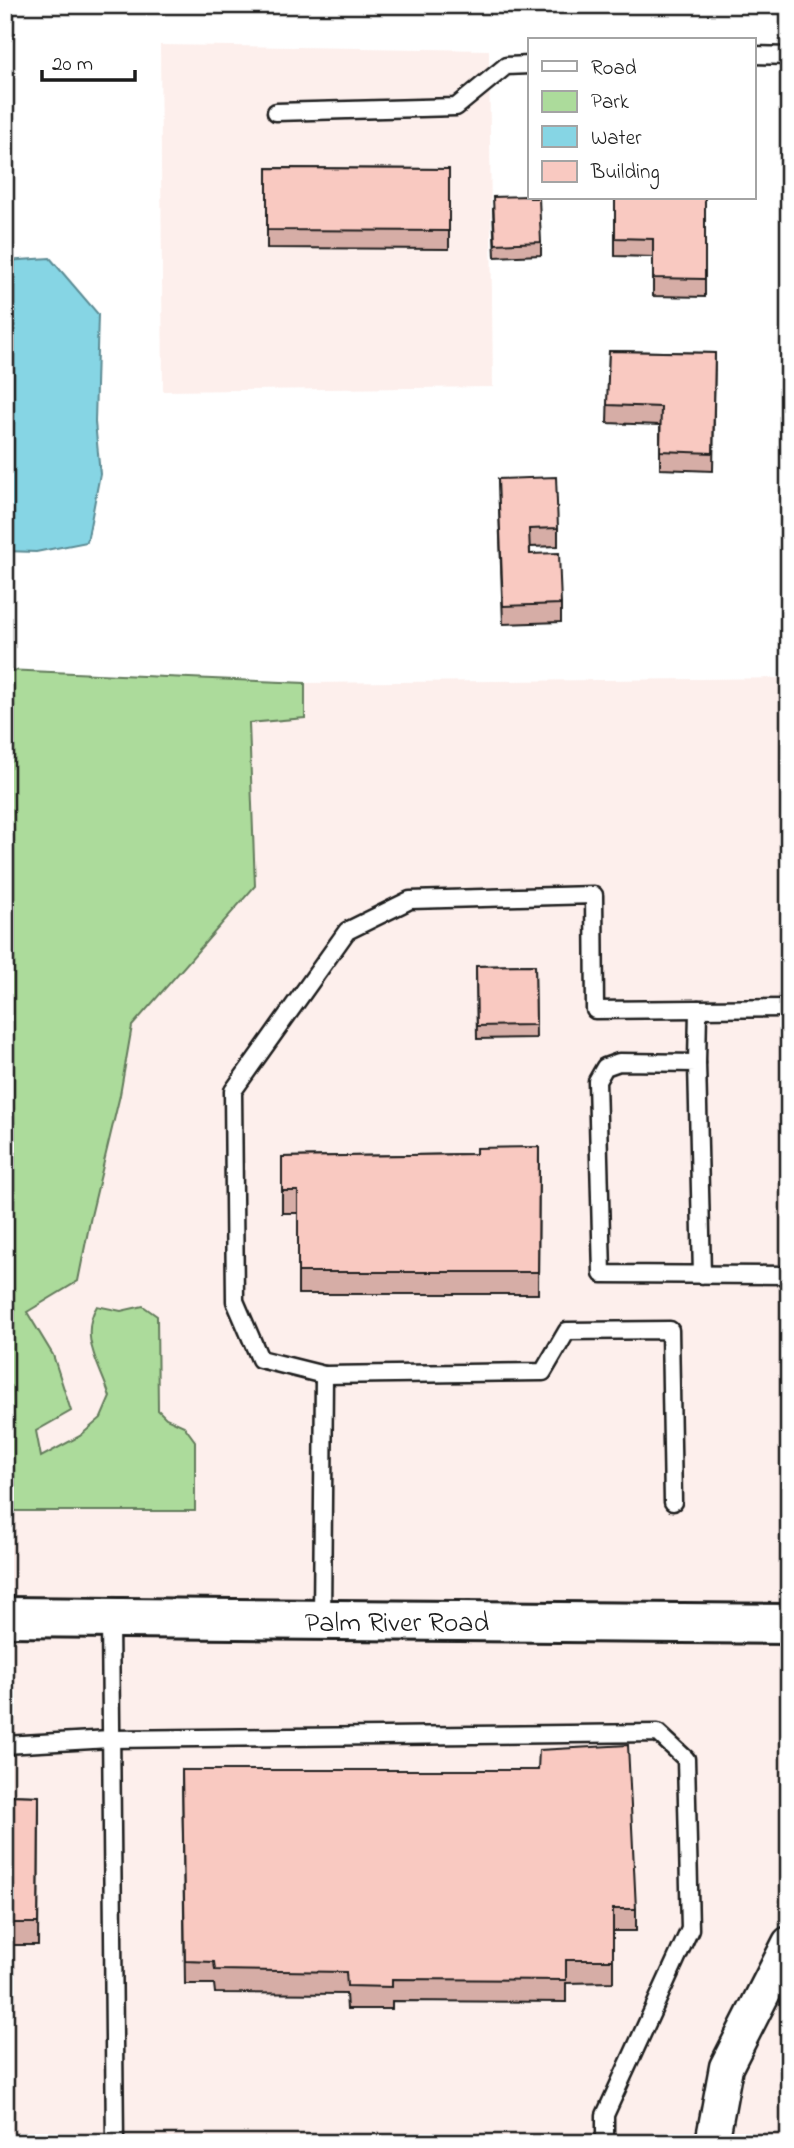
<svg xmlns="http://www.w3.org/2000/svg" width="794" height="2148" font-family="'Indie Flower',sans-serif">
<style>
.built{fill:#fdefec}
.green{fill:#acdb9b;stroke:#647c5c;stroke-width:2}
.water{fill:#86d5e4;stroke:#5c8b94;stroke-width:2}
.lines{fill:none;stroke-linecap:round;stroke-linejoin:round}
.lane-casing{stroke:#1c1c1c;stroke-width:21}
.street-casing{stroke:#1c1c1c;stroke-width:37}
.secondary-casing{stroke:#1c1c1c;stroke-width:44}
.lane{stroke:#fff;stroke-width:16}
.street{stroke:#fff;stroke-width:32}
.secondary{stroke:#fff;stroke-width:38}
.wall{fill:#d6ada6;stroke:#1c1c1c;stroke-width:2}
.building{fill:#f9c9c1;stroke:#1c1c1c;stroke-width:2}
.labels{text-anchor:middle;stroke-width:7;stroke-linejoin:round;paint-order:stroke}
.street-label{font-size:28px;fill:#1c1c1c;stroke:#fff}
</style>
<rect width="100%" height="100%" fill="#fff"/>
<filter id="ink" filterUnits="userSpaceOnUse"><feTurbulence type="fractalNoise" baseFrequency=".0143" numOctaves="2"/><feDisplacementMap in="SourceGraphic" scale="14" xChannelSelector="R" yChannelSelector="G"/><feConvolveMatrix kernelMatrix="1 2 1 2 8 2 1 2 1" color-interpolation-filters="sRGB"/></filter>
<g filter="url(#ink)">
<g class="built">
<polygon points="160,45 489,50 493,387 163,391"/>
<polygon points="789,678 789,1606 5,1599 5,1511 194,1511 184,1426 166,1418 158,1410 157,1316 143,1306 121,1311 90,1348 103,1373 110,1397 101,1418 80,1436 41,1458 36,1431 53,1355 27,1312 78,1281 91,1216 120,1095 132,1026 255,886 249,722 305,717 305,683"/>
<polygon points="5,1635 789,1642 788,1909 712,2058 696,2143 5,2143"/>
<polygon points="789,1978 789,2143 729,2143 741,2073"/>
</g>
<path class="green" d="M5,670L305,683V718L249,723L255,886L132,1026L120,1095L91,1216L78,1281L27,1312L53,1355L71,1411L36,1431L41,1457L80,1436L101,1418L110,1397C101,1367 78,1337 97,1306L121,1311L143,1306L157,1316L158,1410L166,1418L184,1426L195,1441V1511H5Z"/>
<polygon class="water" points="50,258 98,314 95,422 100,474 87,542 36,552 5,551 5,261"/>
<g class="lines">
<defs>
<g id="lane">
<polyline points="754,55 789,56"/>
<polyline points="276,112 456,107 506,66 530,65"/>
<polyline points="697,1063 698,1009"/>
<polyline points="702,1275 697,1063 619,1062 605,1067 597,1081 602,1274 789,1275"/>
<polyline points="324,1375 543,1372 567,1331 670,1330 673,1502"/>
<polyline points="110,1619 115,2143"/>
<polyline points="322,1621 324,1375 260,1359 235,1301 233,1091 347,931 410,900 594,895 595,1010 789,1008"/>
<polyline points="5,1745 110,1739 658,1733 686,1759 690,1929 605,2115 605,2143"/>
</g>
<polyline id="street" points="712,2143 726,2067 789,1943"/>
<polyline id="secondary" points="5,1617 789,1624"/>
</defs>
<use href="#lane" class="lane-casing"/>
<use href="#street" class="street-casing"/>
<use href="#secondary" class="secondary-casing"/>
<use href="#lane" class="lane"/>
<use href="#street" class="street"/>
<use href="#secondary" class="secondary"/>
</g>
<g class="wall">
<polygon points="267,168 449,169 449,249 267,248"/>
<polygon points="615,198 705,198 705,297 653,296 653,257 615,256"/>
<polygon points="493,209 541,242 541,255 495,257"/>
<polygon points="609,351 715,353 713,471 660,469 660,425 607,423"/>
<polygon points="498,479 558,528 558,546 530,547 530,554 561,604 561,622 503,624"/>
<polygon points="535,965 536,1038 477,1039 476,966"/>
<polygon points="539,1147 538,1294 298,1294 298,1213 282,1213 282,1157 476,1154"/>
<polygon points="182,1770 636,1909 636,1931 613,1931 613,1982 566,1983 566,2002 392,2001 392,2009 347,2009 346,1994 215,1993 214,1984 185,1984"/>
<polygon points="5,1795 39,1796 38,1945 5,1945"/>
</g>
<g class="building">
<polygon points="267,168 449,169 449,231 267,230"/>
<polygon points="530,196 530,198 539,198 541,242 495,244 493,197"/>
<polygon points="615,198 705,198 705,279 653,278 653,239 615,238"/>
<polygon points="609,351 715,353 713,453 660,451 661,407 607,405"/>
<polygon points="556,477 558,528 529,529 530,554 559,553 561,604 503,606 498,479"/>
<polygon points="535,965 536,1025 477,1026 476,966"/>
<polygon points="539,1147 538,1272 298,1272 298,1191 282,1191 282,1157 476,1154 476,1148"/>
<polygon points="628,1745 636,1909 613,1909 613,1960 566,1960 566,1980 392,1979 392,1987 347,1986 346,1972 215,1970 214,1962 185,1961 182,1770 538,1770 539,1750"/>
<polygon points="5,1795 39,1796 38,1923 5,1923"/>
</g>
</g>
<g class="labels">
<g class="street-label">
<text x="397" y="1631">Palm River Road</text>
</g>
</g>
<rect width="794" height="2148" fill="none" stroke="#fff" stroke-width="28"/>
<rect x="14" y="14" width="766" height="2120" fill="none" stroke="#1c1c1c" stroke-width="2.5" filter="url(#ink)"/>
<rect x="528" y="38" width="228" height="161" fill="#ffffff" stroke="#a4a4a4" stroke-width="2"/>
<rect x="542" y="61" width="35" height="10" fill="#ffffff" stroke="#a4a4a4" stroke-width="2"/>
<text x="591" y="74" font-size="21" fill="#1c1c1c">Road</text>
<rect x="542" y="91" width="35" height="21" fill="#acdb9b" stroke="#a4a4a4" stroke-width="2"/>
<text x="591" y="108" font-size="21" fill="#1c1c1c">Park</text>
<rect x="542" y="126" width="35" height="21" fill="#86d5e4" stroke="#a4a4a4" stroke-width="2"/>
<text x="591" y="144" font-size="21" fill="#1c1c1c">Water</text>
<rect x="542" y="161" width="35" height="21" fill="#f9c9c1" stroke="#a4a4a4" stroke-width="2"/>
<text x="591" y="178" font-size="21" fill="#1c1c1c">Building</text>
<path d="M42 70v10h93v-10" fill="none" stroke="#1c1c1c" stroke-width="3.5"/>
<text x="52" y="70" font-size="21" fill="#1c1c1c" stroke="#ffffff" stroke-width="5" paint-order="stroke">20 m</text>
</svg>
